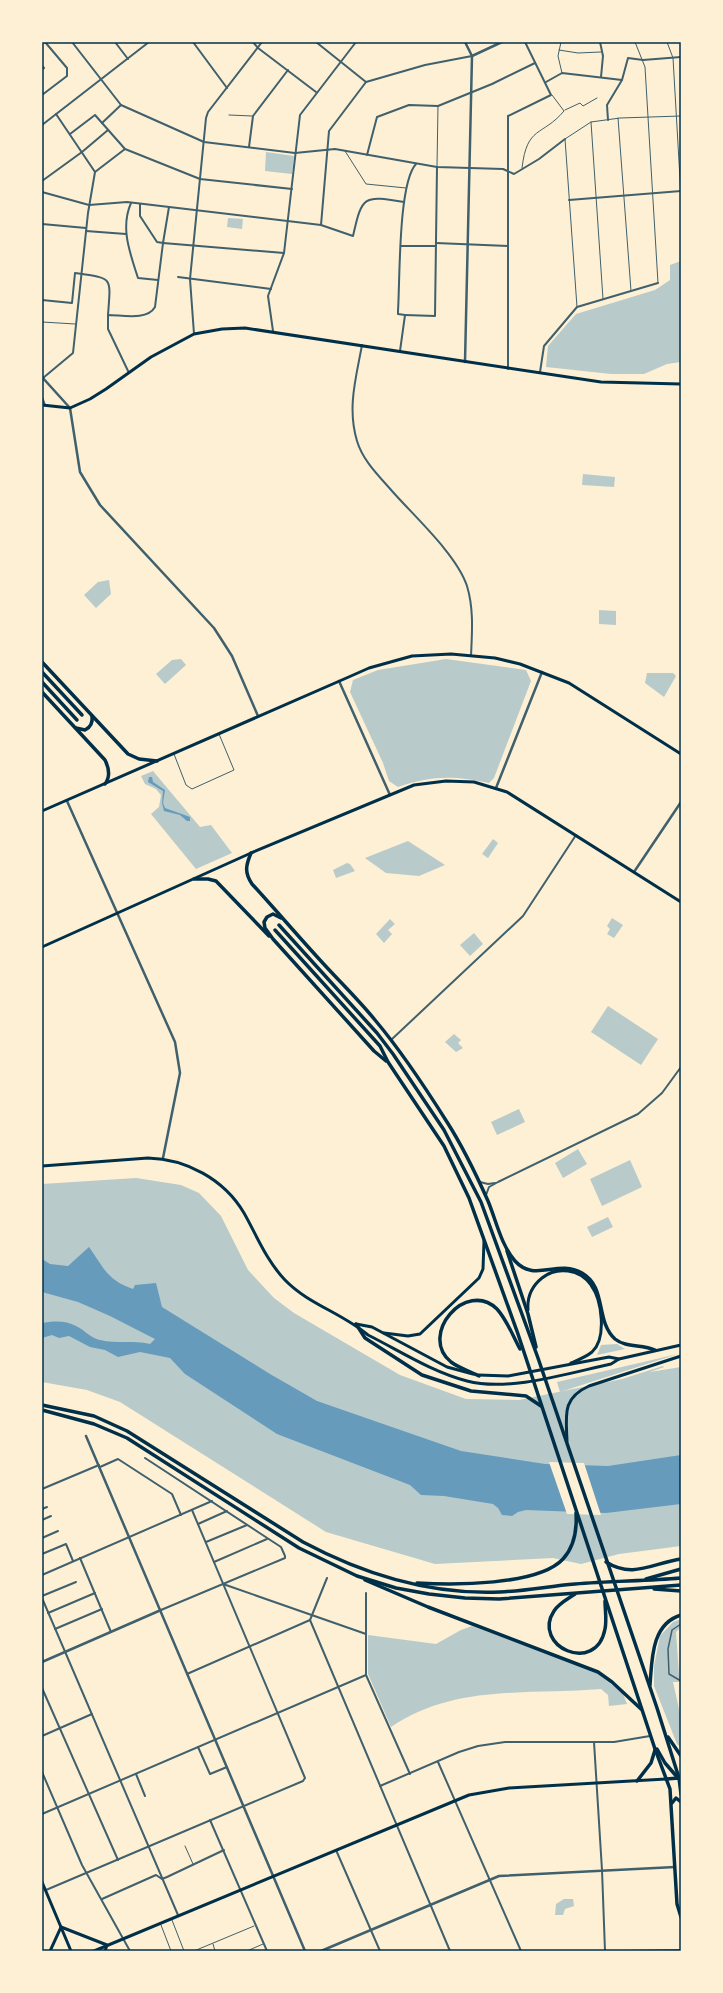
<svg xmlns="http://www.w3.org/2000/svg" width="723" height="1993" font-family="'IBM Plex Sans',sans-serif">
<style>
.green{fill:#b9caca}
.water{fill:#669bbc}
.pier{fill:#fdf0d5}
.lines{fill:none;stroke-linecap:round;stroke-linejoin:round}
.service{stroke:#3f606c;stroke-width:1}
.pedestrian{stroke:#3f606c;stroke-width:1.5}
.minor{stroke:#3f606c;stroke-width:2}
.tertiary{stroke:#3f606c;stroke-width:2.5}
.secondary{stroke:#003049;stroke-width:3}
.primary{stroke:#003049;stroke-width:3.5}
.neatline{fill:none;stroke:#003049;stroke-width:1.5}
</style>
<rect width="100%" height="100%" fill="#fdf0d5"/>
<g class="green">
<polygon points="266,152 294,156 292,174 265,171"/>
<polygon points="228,218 243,219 242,229 227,227"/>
<polygon points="681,261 681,362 667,364 644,374 611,374 546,367 548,346 576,314 655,290 670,280 670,265"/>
<polygon points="583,474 615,477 614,487 582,485"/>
<polygon points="109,580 111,594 96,608 84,595 98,582"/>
<polygon points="599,610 616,611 616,625 599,624"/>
<polygon points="181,659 186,665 165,684 156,674 172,660"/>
<path d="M446,659L526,670L531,681L494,778L489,783C454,776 433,775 398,787L389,781L383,763L350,692L353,680L378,670Z"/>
<polygon points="647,673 673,673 676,676 664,697 645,683"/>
<polygon points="153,771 200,827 211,825 232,853 196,869 151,814 159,807 161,795 156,789 145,784 141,776"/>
<polygon points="493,839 498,843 488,858 482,854"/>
<polygon points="408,841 445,865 419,876 386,873 365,858"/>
<polygon points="347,863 350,864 355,871 336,878 333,870"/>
<polygon points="612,918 623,925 614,938 607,934 610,929 607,926"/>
<polygon points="390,919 395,924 388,930 392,934 384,943 376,934"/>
<polygon points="474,933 483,944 470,956 460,945"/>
<polygon points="608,1006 658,1039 641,1065 591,1032"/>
<polygon points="454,1034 461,1040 458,1043 463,1048 456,1052 445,1042"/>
<polygon points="519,1109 525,1122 497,1135 491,1122"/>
<polygon points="578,1149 587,1164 563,1178 555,1163"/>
<polygon points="630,1160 642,1187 602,1206 590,1179"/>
<polygon points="136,1178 181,1185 199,1193 221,1216 248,1270 274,1298 294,1313 400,1375 466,1399 519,1400 622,1379 663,1366 664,1367 650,1372 681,1367 681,1546 619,1554 581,1564 553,1558 435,1564 326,1532 120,1402 87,1390 42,1382 42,1184"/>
<polygon points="608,1217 613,1227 592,1237 587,1227"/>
<polygon points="617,1344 625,1349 597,1355 601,1345"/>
<polygon points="678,1354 560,1392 557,1382"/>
<polygon points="681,1619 681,1627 676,1632 679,1674 681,1682 673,1682 681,1718 681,1747 677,1744 654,1686 654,1666 660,1636 673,1622"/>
<path d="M472,1626L596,1672L623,1694L627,1704L609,1706L608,1695L601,1689C529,1695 454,1684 391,1727L368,1674V1635L436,1644L461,1630Z"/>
<polygon points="564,1899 573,1899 574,1906 565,1909 563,1915 555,1915 556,1904"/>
</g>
<g class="water">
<polygon points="149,777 152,777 153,782 165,790 163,803 165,808 190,817 190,821 187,821 180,815 164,811 162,803 163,791 148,782"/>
<path d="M89,1247C104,1268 107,1280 133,1289L135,1285L156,1283L162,1307L270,1374L317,1401L461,1451L545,1464L608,1466L681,1455V1504L606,1513L526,1510L518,1512L512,1516L502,1515L498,1508L493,1504L444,1496L421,1495L410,1485L277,1434L185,1374L170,1358L140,1352L118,1357L105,1350L90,1347L69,1336L59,1338L52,1335L42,1338V1323C52,1321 66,1320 76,1326C85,1330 90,1338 100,1340C117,1344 133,1340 150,1344L155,1339L110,1316L78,1302L42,1292V1259L50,1264L68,1266Z"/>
</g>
<polygon class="pier" points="549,1462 584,1463 601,1515 567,1514"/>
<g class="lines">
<g class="service">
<polyline points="561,42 558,56 562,73"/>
<polyline points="635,42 645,67 658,283"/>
<polyline points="667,42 673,58 681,196"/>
<polyline points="559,50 578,53 601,52"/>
<polyline points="565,110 580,103 583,106 597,98"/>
<polyline points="229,115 252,116"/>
<polyline points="618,118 631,291"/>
<polyline points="591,122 603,299"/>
<polyline points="345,151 366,184 406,188"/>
<polyline points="437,167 438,106"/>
<path d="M522,168C527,125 542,137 564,111L552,95"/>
<polyline points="577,307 565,139 591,122 620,118 681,116"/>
<polyline points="42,322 75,324"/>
<polyline points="174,754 186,785 192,789 234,770 219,734"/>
<polyline points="185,1846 193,1864"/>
<polyline points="172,1920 184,1951"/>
<polyline points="161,1925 171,1951"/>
<polyline points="213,1944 215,1951"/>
<polyline points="194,1951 254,1926"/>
<polyline points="247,1951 263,1944"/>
</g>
<polyline class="pedestrian" points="681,1624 672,1630 668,1649 669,1674 681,1681"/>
<g class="minor">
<polyline points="72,42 121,105 204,142 295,153 335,149 437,167 503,169 514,174 539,159 565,139"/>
<polyline points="115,42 128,59"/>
<polyline points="193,42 227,88"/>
<polyline points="253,42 258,48 316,92"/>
<polyline points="316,42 366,82"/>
<polyline points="600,42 603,56 601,77"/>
<polyline points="42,66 44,68 42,69"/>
<polyline points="546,82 562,73 622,80 628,58 643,60 681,57"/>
<polyline points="42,95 67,76 67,68 45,42"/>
<polyline points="56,114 95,172"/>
<polyline points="608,120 607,105 622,80"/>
<polyline points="102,123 121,105"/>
<polyline points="42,125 149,42"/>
<polyline points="70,134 95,115 125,149 200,179 292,189"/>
<polyline points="249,147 253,116 288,70"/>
<polyline points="367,155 377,117 409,105 438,106 492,84 535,63"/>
<polyline points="42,181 82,152 108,130"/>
<path d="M42,192L89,205L127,202L321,225L353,236C362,196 363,195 404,202"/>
<polyline points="569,200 681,191"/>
<path d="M131,203C120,228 130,253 138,278L158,280"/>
<polyline points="140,204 140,216 157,242 163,243 169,207"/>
<polyline points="42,224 86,228"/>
<polyline points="321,225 329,131 366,82 425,65 472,56"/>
<polyline points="86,231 126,234"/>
<polyline points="436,243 508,246"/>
<polyline points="401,246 436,246"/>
<polyline points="178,277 271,289"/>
<path d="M42,300L72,303L75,273C113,279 111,275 108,315"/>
<polyline points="405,315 435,316 437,167"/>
<polyline points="273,331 268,296 284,253 300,115 356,42"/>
<polyline points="194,334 190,279 206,118 208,112 262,42"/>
<path d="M362,345C356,378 347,408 357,441C363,461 379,476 392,491C414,516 457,555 467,586C474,609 472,633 471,656"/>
<path d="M400,351L405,315L398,314V311C400,282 398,183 416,164"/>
<polyline points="508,369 508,116 551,95 525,42"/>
<polyline points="540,372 544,346 577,307 658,283"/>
<path d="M129,373L108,329V315C122,315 147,321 155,307L163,243L284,253"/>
<polyline points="43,378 73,353 88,213 95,172 125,149"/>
<polyline points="42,397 45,405"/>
<polyline points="391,1040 523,916 576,835"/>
<polyline points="480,1182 488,1184 495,1183"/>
<polyline points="486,1195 489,1187 498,1182 638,1114 662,1093 681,1067"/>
<polyline points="145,1458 281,1547 285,1556 285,1558 161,1610"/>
<polyline points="100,1467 118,1459 172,1494 181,1515"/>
<polyline points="42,1489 99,1465"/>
<polyline points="42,1509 47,1507"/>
<polyline points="42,1520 51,1516"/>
<polyline points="198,1524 227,1511"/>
<polyline points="42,1538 58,1531"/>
<polyline points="206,1542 247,1525"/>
<polyline points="42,1554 66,1544 73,1561"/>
<polyline points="80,1558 111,1632"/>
<polyline points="214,1562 267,1539"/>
<polyline points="42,1575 212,1501"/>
<polyline points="327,1578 310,1620 450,1951"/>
<polyline points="223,1584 366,1634"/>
<polyline points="366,1593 366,1675 410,1774"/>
<polyline points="42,1596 76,1582"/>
<polyline points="42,1598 178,1915"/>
<polyline points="48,1613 95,1593"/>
<polyline points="55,1629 102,1609"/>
<polyline points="187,1674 310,1620"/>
<polyline points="42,1688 118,1860"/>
<polyline points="42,1736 92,1714"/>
<polyline points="594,1742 602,1870 605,1951"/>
<polyline points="198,1747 210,1774 227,1767"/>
<polyline points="438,1762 521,1951"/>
<polyline points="42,1772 82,1865 130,1951"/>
<polyline points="136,1774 145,1796"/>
<polyline points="380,1786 459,1752 478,1746 505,1742 614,1742 650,1736"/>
<polyline points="42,1814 366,1675"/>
<polyline points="210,1820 267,1951"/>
<polyline points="336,1850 380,1951"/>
<polyline points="46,1890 303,1781 305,1778 192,1510"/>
<polyline points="102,1899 156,1875 162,1879 167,1877 224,1850"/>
<polyline points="626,1951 681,1950"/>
</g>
<g class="tertiary">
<polyline points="465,42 472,56"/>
<polyline points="465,362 472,56 502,42"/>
<polyline points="42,377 70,408 80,472 100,505 214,628 232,656 258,716"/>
<polyline points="339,681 390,795"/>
<polyline points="496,788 542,672"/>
<polyline points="67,801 175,1042 180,1073 163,1158"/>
<polyline points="634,872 681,802"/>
<polyline points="86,1436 305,1951"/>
<polyline points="42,1662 161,1610"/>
<polyline points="321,1951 499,1876 675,1867"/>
</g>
<g class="secondary">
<polyline points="42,405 70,408 90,399 106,389 151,357 194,334 222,329 245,328 601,382 681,384"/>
<polyline points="42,811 351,676 369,668 412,656 451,654 495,658 520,664 569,683 681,754"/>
<polyline points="42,947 251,853 414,785 446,781 474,782 507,792 681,902"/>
<path d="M42,1166L148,1158C186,1159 224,1179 244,1213C257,1236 266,1260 285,1280C308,1304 342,1313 368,1335C400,1351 432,1372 467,1381C509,1392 569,1373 611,1364L619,1359"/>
<path d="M528,1310C527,1297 532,1286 542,1278C557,1266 580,1269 591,1285C602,1300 607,1338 592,1352C586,1357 578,1360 571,1363"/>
<polyline points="356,1324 372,1327 447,1367 473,1374"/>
<polyline points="384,1333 408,1336 420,1334 479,1278 483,1269 484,1241"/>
<polyline points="478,1375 508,1376 609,1357 619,1359 681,1345"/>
<path d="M567,1441C566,1415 562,1398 589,1386L681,1356"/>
<polyline points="42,1882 71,1951"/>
<polyline points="50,1951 61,1927 107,1945 105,1951"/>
<polyline points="94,1951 469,1795 509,1788 666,1779"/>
</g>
<g class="primary">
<polyline points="42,662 128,754 139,759 157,761"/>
<polyline points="42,672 82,715"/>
<polyline points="42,682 77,720"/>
<path d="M42,692L105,760C109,768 111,776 105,784"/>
<path d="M76,728L85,730C91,727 93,723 92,716"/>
<path d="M251,853C246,865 244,872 252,884C275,909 297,935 320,960C338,980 358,999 375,1020C402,1052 425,1087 447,1122C463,1147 476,1174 488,1201C496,1220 501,1245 515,1261C535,1283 557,1259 582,1273C607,1287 595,1321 615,1339C626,1348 642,1344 655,1350"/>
<polyline points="194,879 208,879 216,881 269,936"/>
<polyline points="281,918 273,914 267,917 264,922 265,928 273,939 374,1051 386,1061"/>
<polyline points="279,925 377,1033 393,1054 444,1130 481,1202 538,1358 657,1708 679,1778 681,1794"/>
<polyline points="275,930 380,1046 388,1062 444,1146 469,1198 518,1334 655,1749 670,1789 677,1904 681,1917"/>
<polyline points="507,1251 528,1314 536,1347"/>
<polyline points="356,1324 365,1338 422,1375 471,1391 526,1396 541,1406"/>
<path d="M479,1376C471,1372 459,1368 451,1362C418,1335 466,1279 497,1309C507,1320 513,1336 520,1349"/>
<path d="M42,1405L94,1416L127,1431L303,1542C363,1574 431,1595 500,1592C525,1591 550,1586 575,1584C610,1581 646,1581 681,1578"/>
<polyline points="42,1410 94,1424 127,1438 299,1548 357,1576 396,1588 429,1594 465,1598 499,1599 681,1585"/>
<path d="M606,1562C633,1579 653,1563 681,1559"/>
<polyline points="646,1579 681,1569"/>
<polyline points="365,1580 428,1607 598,1672 612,1682 641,1709"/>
<path d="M417,1583C452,1585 538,1586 563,1559C574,1547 577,1529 576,1513"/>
<polyline points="654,1589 681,1591"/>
<path d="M575,1594C568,1599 559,1603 554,1611C531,1646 596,1676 605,1629C607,1620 605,1610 605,1601"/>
<path d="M650,1685C652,1660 651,1624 681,1615"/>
<polyline points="668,1737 681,1756"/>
<polyline points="657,1749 665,1763 678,1778"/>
<polyline points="666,1779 679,1778"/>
<polyline points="637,1781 651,1763 655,1750"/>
<polyline points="672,1803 676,1798 681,1802"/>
</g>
</g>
<rect width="723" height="1993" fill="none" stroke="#fdf0d5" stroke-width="86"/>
<rect x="43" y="43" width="637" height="1907" class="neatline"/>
</svg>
